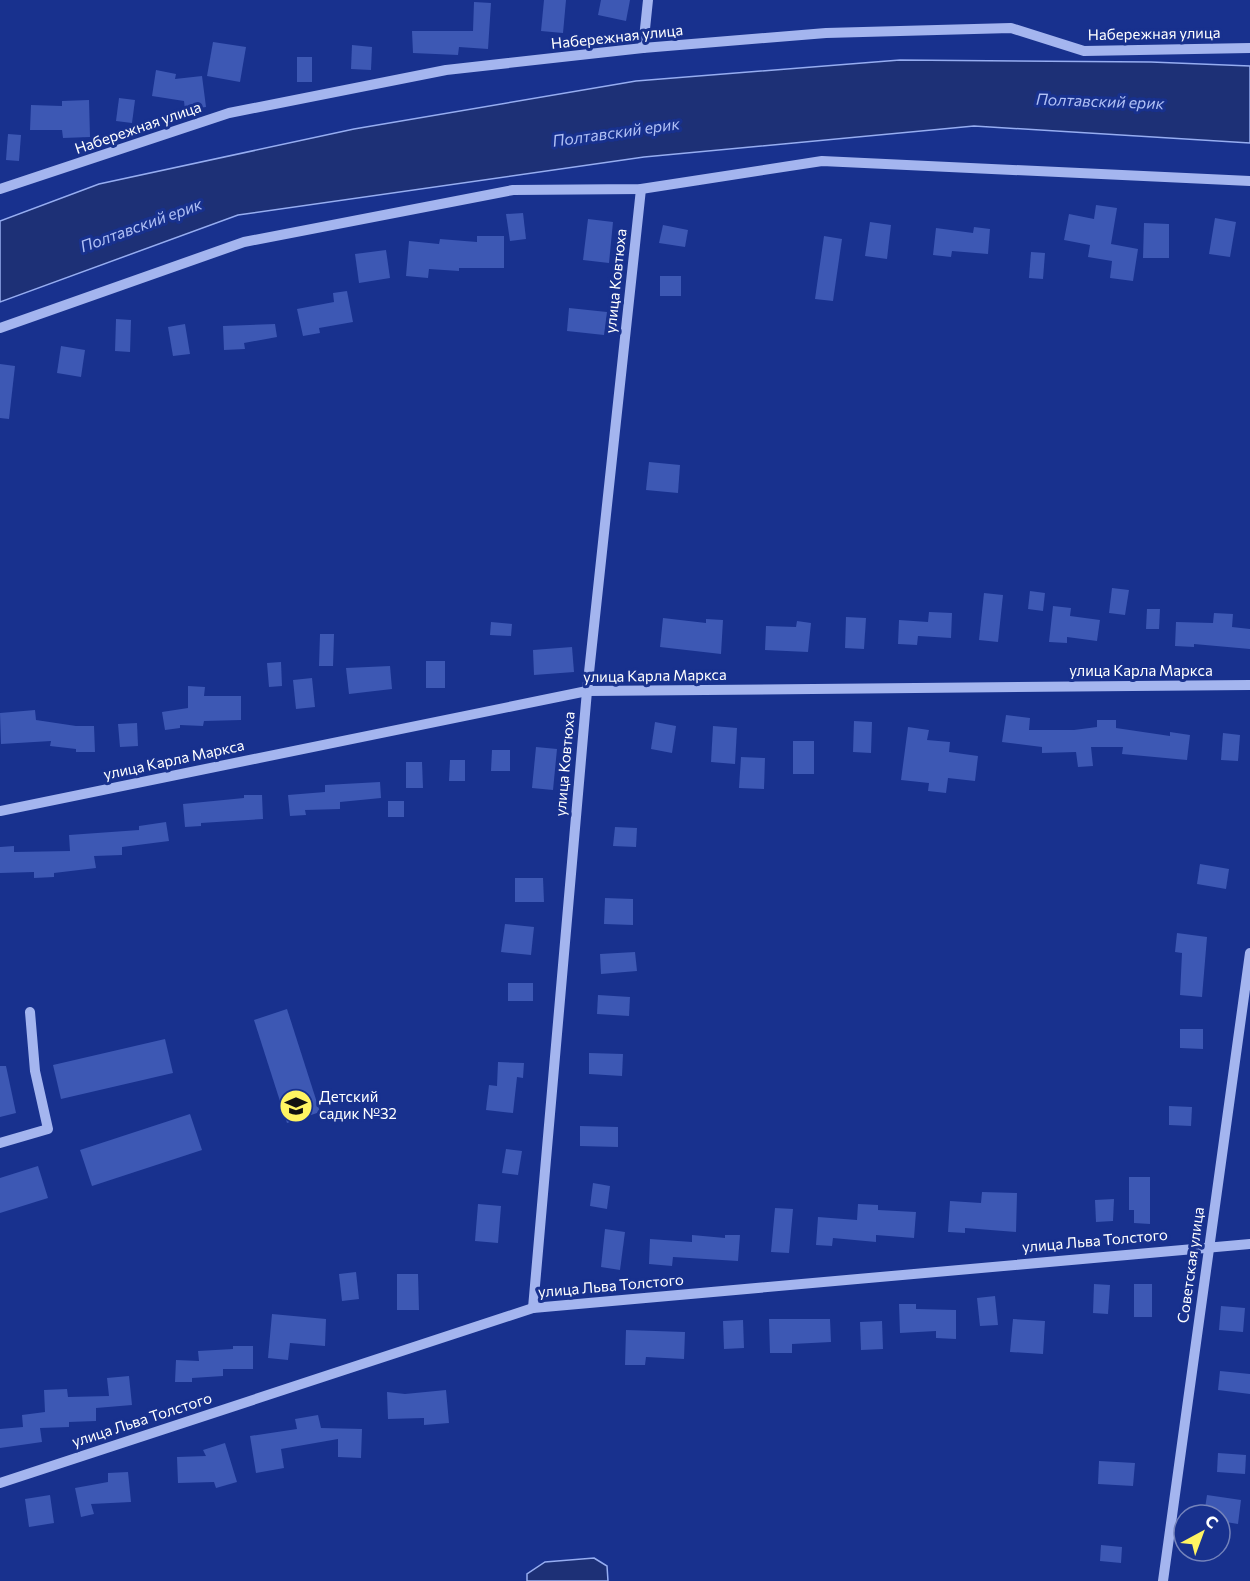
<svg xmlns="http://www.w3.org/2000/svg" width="1250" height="1581" font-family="Commissioner,sans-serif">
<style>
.water{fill:#1d3076;stroke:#96adf1;stroke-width:1.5}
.building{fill:#3d58b4}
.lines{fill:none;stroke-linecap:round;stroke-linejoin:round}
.minor{stroke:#a4b5ef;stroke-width:10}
.labels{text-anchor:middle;stroke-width:6;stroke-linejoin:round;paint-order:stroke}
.street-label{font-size:15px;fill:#fff;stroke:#18318e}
.poi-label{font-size:15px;fill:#fff;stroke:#18318e;text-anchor:start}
.water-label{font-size:16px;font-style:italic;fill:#b0c0f6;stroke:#18318e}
</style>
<rect width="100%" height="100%" fill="#18318e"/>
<g class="water">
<polygon points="900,60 1151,62 1250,66 1250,143 974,126 644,157 238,215 0,302 0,221 99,184 354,129 636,81"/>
<polygon points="594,1558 607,1566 608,1581 527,1581 527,1574 545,1562"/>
</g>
<g class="building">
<polygon points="544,0 566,0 563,33 541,31"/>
<polygon points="601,0 630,0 626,21 598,15"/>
<polygon points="474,2 491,3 488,49 459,47 458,55 413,53 412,31 473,31"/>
<polygon points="213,42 246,47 240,82 207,76"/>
<polygon points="352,45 372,47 371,70 351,69"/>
<rect x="297" y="57" width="15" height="25"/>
<polygon points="156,70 176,74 175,79 202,76 206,107 185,110 184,101 152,96"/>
<polygon points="119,98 135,100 132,123 116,121"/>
<polygon points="89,100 90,137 63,138 62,130 30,130 31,105 62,106 62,101"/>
<polygon points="8,134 21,135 19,161 6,160"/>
<polygon points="1096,205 1117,208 1111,244 1138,249 1133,281 1110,278 1112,261 1088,257 1090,245 1064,240 1069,214 1094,219"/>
<polygon points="523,213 526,239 510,241 506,214"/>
<polygon points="1215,218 1236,222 1230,257 1209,254"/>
<polygon points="588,219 613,222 609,263 583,260"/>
<polygon points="870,222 891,225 887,259 865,256"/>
<polygon points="1144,223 1169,224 1169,258 1143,258"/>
<polygon points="663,225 688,230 685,247 659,243"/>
<polygon points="974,227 990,229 988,254 952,251 951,257 933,255 936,228 973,233"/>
<polygon points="477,236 504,236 504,268 459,268 459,271 429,269 428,278 406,276 409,241 439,244 440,239 477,242"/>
<polygon points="824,236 842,239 833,301 815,299"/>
<polygon points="386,250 390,278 359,283 355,254"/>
<polygon points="1031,252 1045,253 1043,279 1029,278"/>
<rect x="660" y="276" width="21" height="20"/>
<polygon points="347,291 353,322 319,328 320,333 303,336 297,309 334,302 333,293"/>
<polygon points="569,308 607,312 604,335 567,331"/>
<polygon points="116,319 131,320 130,352 115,351"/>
<polygon points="185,324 190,354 173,356 168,327"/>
<polygon points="275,324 277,337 244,343 245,349 224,350 223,326"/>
<polygon points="61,346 85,350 81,377 57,373"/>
<polygon points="0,364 15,366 9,419 0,418"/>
<polygon points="649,462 680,465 678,493 646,490"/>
<polygon points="1112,588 1129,590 1125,615 1109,613"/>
<polygon points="1030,591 1045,593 1043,611 1028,609"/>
<polygon points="984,593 1003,595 998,642 979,640"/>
<polygon points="1053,606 1071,608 1070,616 1100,620 1097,641 1067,637 1067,643 1049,642"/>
<polygon points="1147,609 1160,609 1159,629 1146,629"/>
<polygon points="929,612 952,613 951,638 918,636 917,645 898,644 899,620 928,622"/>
<polygon points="1214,613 1233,614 1232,627 1250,629 1250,649 1194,644 1194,647 1175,646 1176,622 1213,623"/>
<polygon points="846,617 866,618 864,649 845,648"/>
<polygon points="663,618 706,623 706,619 723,620 721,654 660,647"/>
<polygon points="797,621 811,623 808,652 765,650 766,626 796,627"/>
<polygon points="491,622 512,624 511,636 490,635"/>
<polygon points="320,634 334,634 333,666 319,666"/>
<polygon points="572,647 574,672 534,675 533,650"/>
<rect x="426" y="661" width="19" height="27"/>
<polygon points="281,662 282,686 269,687 267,663"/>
<polygon points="390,666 392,689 349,694 346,668"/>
<polygon points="312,678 315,707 296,709 293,680"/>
<polygon points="188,686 205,687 204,696 241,696 241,720 204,721 203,726 180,725 180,728 165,730 162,712 188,708"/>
<polygon points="35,710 36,720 76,726 94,726 95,752 76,752 76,749 50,746 51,741 1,744 0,713"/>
<polygon points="1006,715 1030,718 1029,730 1074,730 1097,727 1097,720 1116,720 1116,728 1170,736 1170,732 1190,735 1187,760 1122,754 1123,747 1091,747 1093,766 1078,767 1076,752 1042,753 1042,747 1002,742"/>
<polygon points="854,721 872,722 871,753 853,752"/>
<polygon points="655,722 676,726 672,753 651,749"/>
<polygon points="137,723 138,746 120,747 118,724"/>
<polygon points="713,726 737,728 735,764 711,762"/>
<polygon points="908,727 929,730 927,740 950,742 949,752 978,756 975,781 948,778 946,793 928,791 929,783 901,780"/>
<polygon points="1223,733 1240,735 1238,761 1221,760"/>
<rect x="793" y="741" width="21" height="33"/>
<polygon points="536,747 557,749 553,790 532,788"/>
<polygon points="492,750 510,750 510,771 491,771"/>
<polygon points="741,757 765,758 764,789 739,788"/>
<polygon points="450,760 465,760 465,781 449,781"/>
<polygon points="406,762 422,762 423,788 406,788"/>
<polygon points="380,782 381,798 340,802 340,809 305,810 306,815 290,816 288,795 325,792 325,785"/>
<polygon points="244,795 262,795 263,819 201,823 201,826 185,827 183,804 244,798"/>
<rect x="388" y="801" width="16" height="16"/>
<polygon points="166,822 169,841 122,847 122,855 94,856 96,868 54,873 54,877 34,878 34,872 0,873 0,847 14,846 14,852 70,851 69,835 139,830 139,826"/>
<polygon points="615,827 637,828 636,847 613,846"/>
<polygon points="1200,864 1229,869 1226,889 1197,884"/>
<polygon points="515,878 543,878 544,902 515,902"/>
<polygon points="605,898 633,899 633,925 604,924"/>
<polygon points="505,924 534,927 531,955 501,952"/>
<polygon points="1177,933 1207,937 1202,997 1180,995 1182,953 1175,952"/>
<polygon points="635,952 637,971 601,974 600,954"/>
<rect x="508" y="983" width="25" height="18"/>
<polygon points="598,995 630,997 629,1016 597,1014"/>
<polygon points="287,1009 320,1112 287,1123 254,1020"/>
<polygon points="1180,1029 1203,1029 1203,1049 1180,1048"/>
<polygon points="165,1039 173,1073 61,1099 53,1065"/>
<polygon points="589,1053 623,1054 622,1076 589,1074"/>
<polygon points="498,1062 524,1063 523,1078 517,1077 513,1113 486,1110 489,1085 497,1086"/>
<polygon points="0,1066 6,1066 16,1113 0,1117"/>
<polygon points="1169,1106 1192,1107 1191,1126 1169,1125"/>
<polygon points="190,1114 202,1150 92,1186 80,1150"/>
<polygon points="580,1126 618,1127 618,1147 580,1146"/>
<polygon points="506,1149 522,1151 518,1175 502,1173"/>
<polygon points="38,1166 48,1198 0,1213 0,1178"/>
<polygon points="1129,1177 1150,1177 1150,1224 1134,1223 1134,1210 1129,1210"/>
<polygon points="593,1183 610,1186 607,1209 590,1206"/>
<polygon points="982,1192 1017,1193 1016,1232 965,1228 965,1233 948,1232 950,1201 981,1203"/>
<polygon points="1114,1199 1113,1221 1096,1222 1095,1200"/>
<polygon points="478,1204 501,1206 498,1243 475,1241"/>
<polygon points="858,1204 878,1205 878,1210 916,1212 914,1238 876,1235 876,1242 833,1238 832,1246 816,1245 818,1217 857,1220"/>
<polygon points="775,1208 793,1209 789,1253 771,1252"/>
<polygon points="605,1229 625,1232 620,1270 601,1267"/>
<polygon points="692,1235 725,1238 725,1235 740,1235 738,1261 673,1257 672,1266 649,1264 650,1239 692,1242"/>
<polygon points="356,1272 359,1299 342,1301 339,1274"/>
<polygon points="397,1274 418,1274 419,1310 397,1310"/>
<polygon points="1094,1284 1110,1285 1108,1314 1093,1313"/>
<rect x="1134" y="1284" width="18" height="33"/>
<polygon points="995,1296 998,1325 980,1326 977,1298"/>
<polygon points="899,1304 916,1304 916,1309 956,1310 956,1339 936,1338 936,1331 900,1333"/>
<polygon points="1221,1306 1245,1308 1243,1332 1219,1330"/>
<polygon points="272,1314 326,1319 325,1346 290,1343 288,1360 268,1358"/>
<polygon points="769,1319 830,1319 831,1342 792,1344 792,1353 770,1353"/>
<polygon points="1013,1319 1045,1321 1043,1354 1010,1352"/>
<polygon points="743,1320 744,1348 724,1349 723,1321"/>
<polygon points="882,1321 883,1349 861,1350 860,1322"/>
<polygon points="626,1330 685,1332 684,1359 646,1357 645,1365 625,1365"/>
<polygon points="233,1346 253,1346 253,1369 223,1369 223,1376 192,1378 192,1382 175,1382 176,1360 199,1361 198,1351 233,1349"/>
<polygon points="1220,1371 1250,1374 1250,1394 1218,1390"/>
<polygon points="129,1376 132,1405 96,1408 96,1421 69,1422 69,1427 40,1428 42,1442 0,1448 0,1429 23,1427 22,1415 45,1412 44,1390 67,1389 68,1397 109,1396 107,1378"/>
<polygon points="446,1390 449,1423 424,1425 424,1418 388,1419 387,1392 405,1394"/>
<polygon points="318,1415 321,1428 362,1429 361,1458 338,1457 338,1439 281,1449 284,1468 256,1473 250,1436 297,1429 295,1419"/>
<polygon points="225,1443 237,1482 216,1488 214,1482 178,1483 177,1457 206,1456 203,1450"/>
<polygon points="1218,1453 1246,1455 1245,1474 1217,1472"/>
<polygon points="1099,1461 1135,1463 1133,1486 1098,1484"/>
<polygon points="128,1472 131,1502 91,1504 94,1514 81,1517 75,1488 108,1482 108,1473"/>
<polygon points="50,1495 54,1523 29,1527 25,1499"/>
<polygon points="1207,1495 1241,1500 1238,1524 1220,1521 1220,1515 1204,1515"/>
<polygon points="1101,1545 1122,1547 1121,1563 1100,1561"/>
</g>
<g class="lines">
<g class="minor">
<polyline points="643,48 648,0"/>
<polyline points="0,189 229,113 446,70 643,48 826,33 1011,28 1084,51 1250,48"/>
<polyline points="0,328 244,242 513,190 641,189 822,161 1250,181"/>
<polyline points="0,811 587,691 1250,685"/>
<polyline points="0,1143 48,1129 35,1071 30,1012"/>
<polyline points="533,1308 587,691 641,189"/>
<polyline points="0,1483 533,1308 1250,1244"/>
<polyline points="1163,1581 1250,953"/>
</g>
</g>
<defs>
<symbol id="school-disc" viewBox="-11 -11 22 22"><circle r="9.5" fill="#fff462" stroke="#18318e"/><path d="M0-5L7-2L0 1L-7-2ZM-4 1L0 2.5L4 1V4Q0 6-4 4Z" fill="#111"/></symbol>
</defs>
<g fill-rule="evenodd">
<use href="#school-disc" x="277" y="1087" width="38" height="38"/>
</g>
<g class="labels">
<g class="street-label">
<text transform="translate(1154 34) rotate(-1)" y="5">Набережная улица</text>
<text transform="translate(617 37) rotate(-6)" y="5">Набережная улица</text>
<text transform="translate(138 128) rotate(-19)" y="5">Набережная улица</text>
<text transform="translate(616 281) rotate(-84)" y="5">улица Ковтюха</text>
<text x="1141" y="676">улица Карла Маркса</text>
<text transform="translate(655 676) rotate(-1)" y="5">улица Карла Маркса</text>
<text transform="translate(174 760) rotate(-12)" y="5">улица Карла Маркса</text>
<text transform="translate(565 764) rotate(-85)" y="5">улица Ковтюха</text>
<text transform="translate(1095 1241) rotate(-5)" y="5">улица Льва Толстого</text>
<text transform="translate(1191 1265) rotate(-82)" y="5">Советская улица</text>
<text transform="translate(611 1286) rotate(-5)" y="5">улица Льва Толстого</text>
<text transform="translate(142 1420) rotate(-18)" y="5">улица Льва Толстого</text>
</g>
<g class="poi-label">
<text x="319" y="1102">Детский<tspan x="319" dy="17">садик №32</tspan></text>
</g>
<g class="water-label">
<text transform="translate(1100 101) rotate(2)" y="6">Полтавский ерик</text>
<text transform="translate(616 132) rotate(-8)" y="6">Полтавский ерик</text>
<text transform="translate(141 225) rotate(-20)" y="6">Полтавский ерик</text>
</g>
</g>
<g transform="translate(1202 1533) rotate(41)"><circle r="28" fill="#18318e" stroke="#7483bb" stroke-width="1.5"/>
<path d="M0-4.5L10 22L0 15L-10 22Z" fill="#fff462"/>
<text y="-9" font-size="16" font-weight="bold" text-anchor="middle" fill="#ffffff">С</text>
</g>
</svg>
